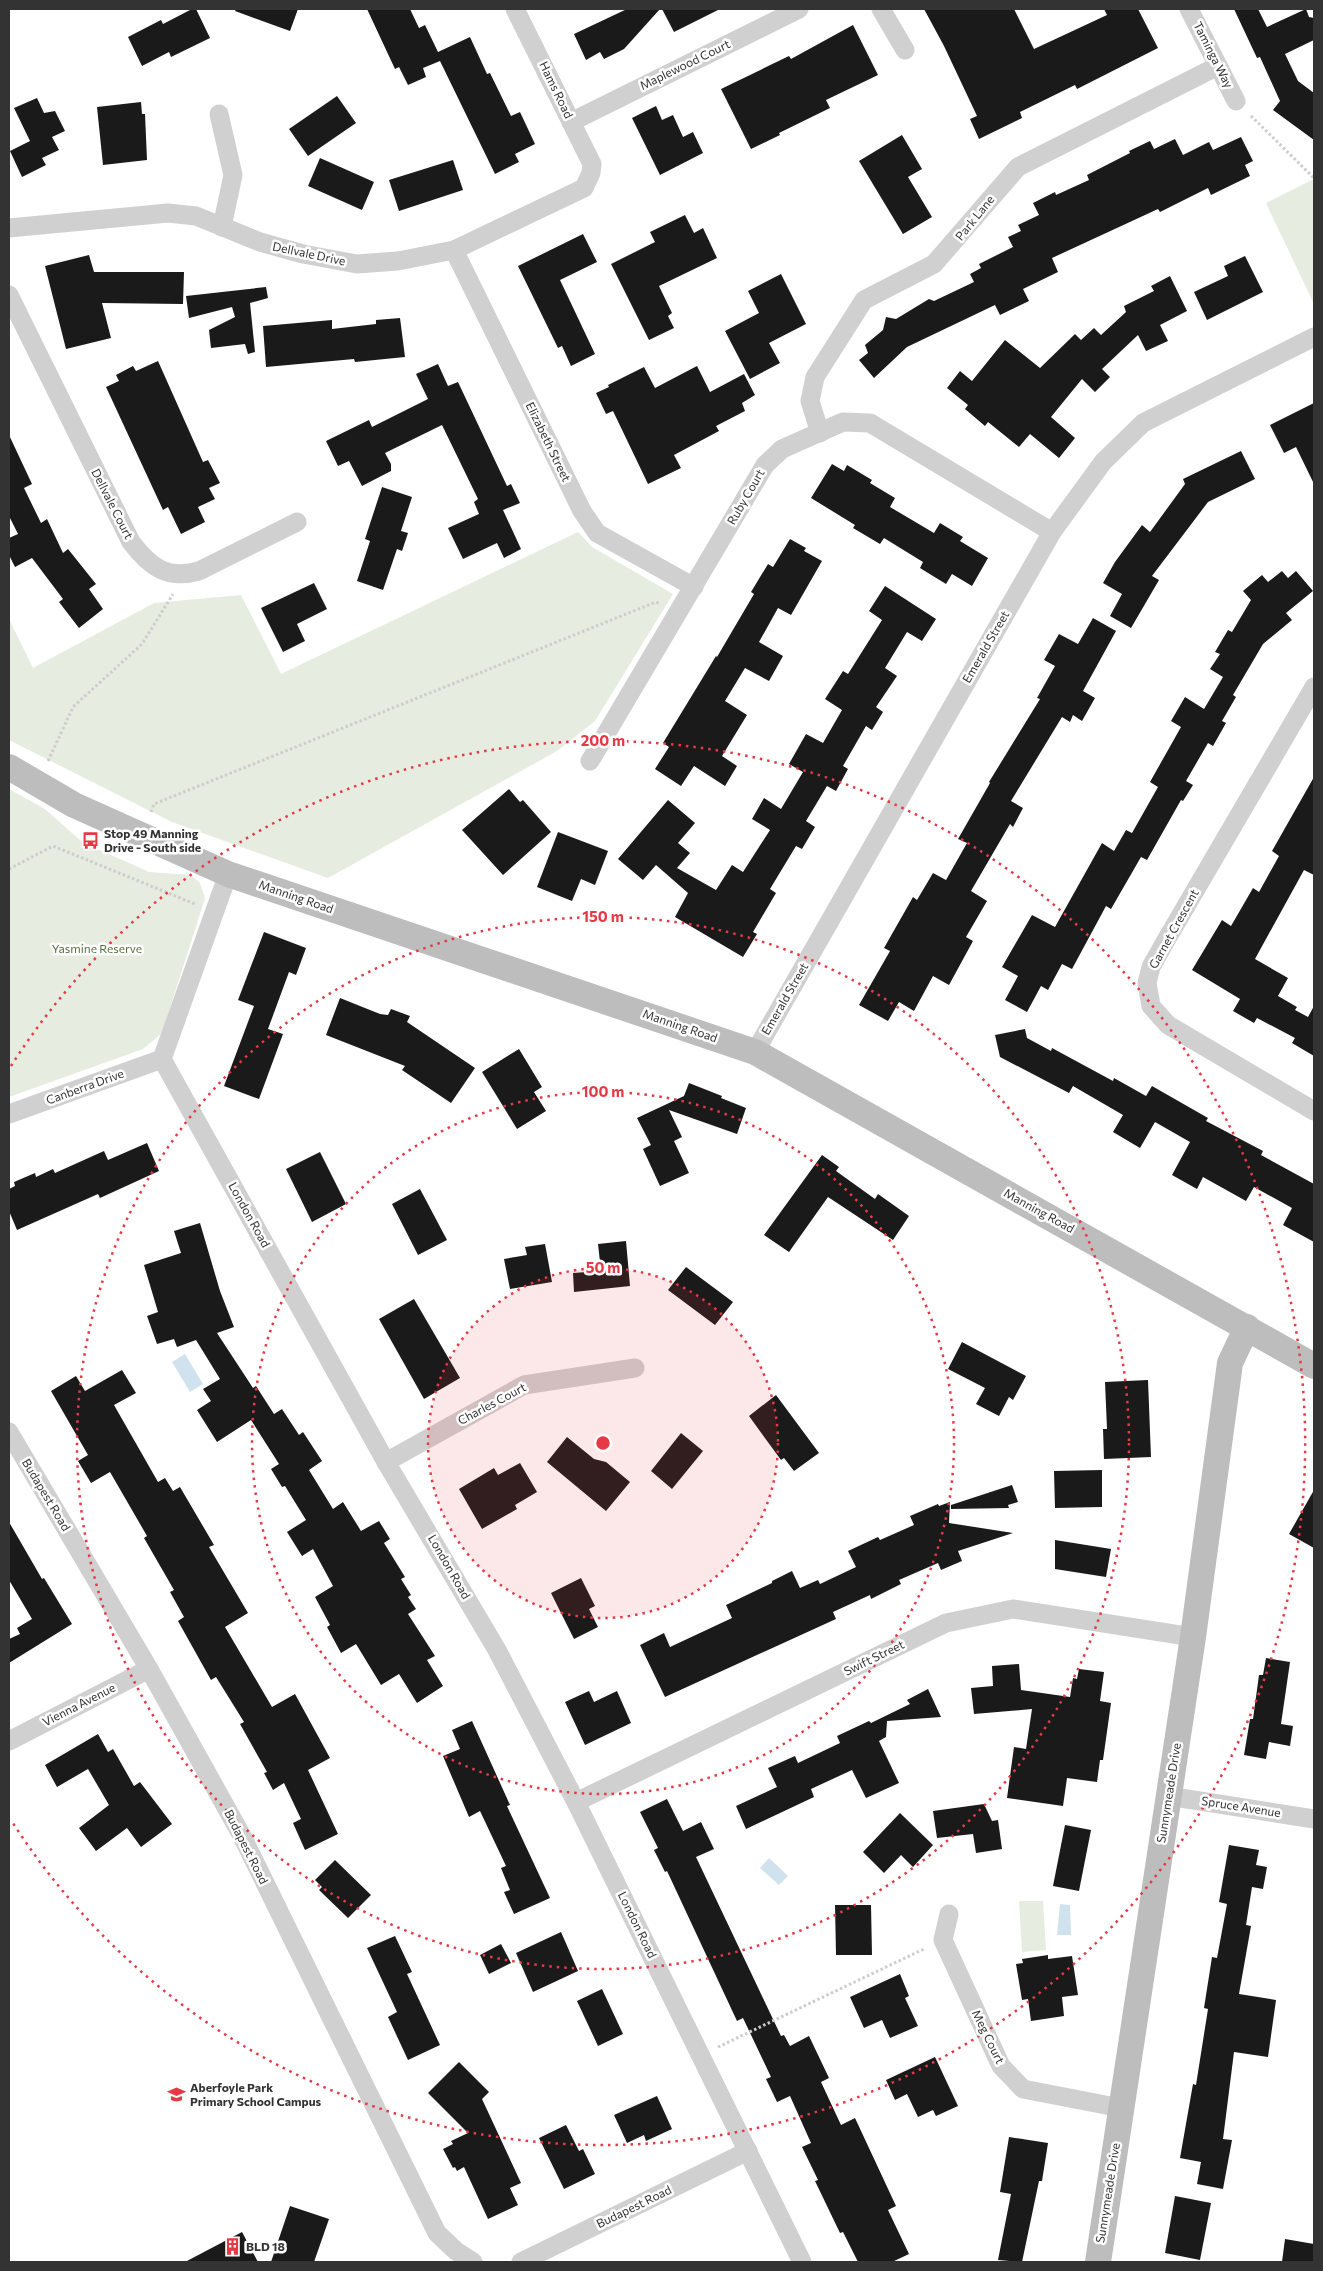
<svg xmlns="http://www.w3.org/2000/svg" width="1323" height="2271" font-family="Commissioner,sans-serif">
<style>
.green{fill:#e6ecdf}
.water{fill:#cfe2ee}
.building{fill:#1a1a1a}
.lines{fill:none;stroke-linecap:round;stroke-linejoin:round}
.path{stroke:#cdcdcd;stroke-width:3;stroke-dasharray:2.5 2.5;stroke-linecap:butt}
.street{stroke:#d0d0d0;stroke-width:19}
.secondary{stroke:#bdbdbd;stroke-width:26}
.ring{fill:none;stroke:#e63946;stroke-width:2.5;stroke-dasharray:2.5 5}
.labels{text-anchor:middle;stroke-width:5;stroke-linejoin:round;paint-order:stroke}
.street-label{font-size:12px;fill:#333;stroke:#fff}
.poi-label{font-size:12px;font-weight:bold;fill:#333;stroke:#fff;text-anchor:start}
.park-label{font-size:12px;fill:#56703f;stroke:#fff}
.centre{fill:#e63946;stroke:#fff;stroke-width:2.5}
.ring-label{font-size:15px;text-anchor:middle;font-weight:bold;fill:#e63946;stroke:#fff;stroke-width:5;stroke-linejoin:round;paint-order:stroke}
</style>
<rect width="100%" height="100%" fill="#fff"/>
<g class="green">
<polygon points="1314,179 1314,304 1266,203"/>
<polygon points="578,532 592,547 673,594 595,721 557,751 328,878 172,822 9,740 9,619 33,668 154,603 241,595 281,674"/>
<polygon points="9,789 45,809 82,842 149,872 191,875 200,883 205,898 162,1033 143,1049 9,1097"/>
<polygon points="1019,1901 1043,1901 1046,1950 1022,1952"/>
</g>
<g class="water">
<polygon points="185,1354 203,1384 190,1392 172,1362"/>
<polygon points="769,1858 788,1876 779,1885 760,1868"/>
<polygon points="1060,1904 1070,1905 1071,1935 1057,1935"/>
</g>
<g class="building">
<polygon points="192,9 196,9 210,38 171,57 169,52 142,66 128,37 161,20 163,24"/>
<polygon points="236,9 298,9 290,31 235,11"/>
<polygon points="367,9 410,9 419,28 425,25 438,52 470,37 487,74 490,73 511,116 520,112 535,144 515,154 519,162 495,174 440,61 423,68 426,77 408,85 399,67 395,69"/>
<polygon points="627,9 660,9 624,49 604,59 600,52 586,60 574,34"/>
<polygon points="662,9 720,9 674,32"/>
<polygon points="924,9 1014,9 1034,49 1107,15 1104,9 1138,9 1158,48 1077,89 1075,85 1020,112 1022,118 979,139 970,119 977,116 944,46"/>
<polygon points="1234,9 1258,9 1267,27 1306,9 1309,17 1314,18 1314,40 1285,54 1298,81 1314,93 1314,140 1273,110 1280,101 1260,57 1257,58"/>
<polygon points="853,25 878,75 826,100 830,108 779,133 780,135 751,149 721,89 789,56 791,59"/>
<polygon points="337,96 356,123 308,156 289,129"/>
<polygon points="37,98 44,113 55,111 65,131 52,137 59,150 42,158 46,165 22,177 10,151 30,141 14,108"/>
<polygon points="141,102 142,114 145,114 147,160 103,165 97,107"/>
<polygon points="656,106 662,120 673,115 683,137 693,132 703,153 660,175 632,118"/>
<polygon points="902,135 922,169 908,177 932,217 903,234 859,161"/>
<polygon points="1241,137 1253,161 1245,165 1250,176 1211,195 1208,188 1160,212 1158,209 1052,258 1058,272 1023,289 1029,301 1000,315 995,305 907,347 874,378 859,360 868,353 865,345 883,330 886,317 896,319 929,299 934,301 974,282 970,274 981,268 979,264 1013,247 1008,237 1021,231 1018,225 1039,215 1033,203 1055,192 1056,195 1089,180 1087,175 1130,153 1129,151 1150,141 1154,149 1175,139 1183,155 1209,142 1213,150"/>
<polygon points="320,158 374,182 362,210 308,186"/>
<polygon points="453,160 463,190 399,211 389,180"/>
<polygon points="685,215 694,233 703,228 717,258 659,286 672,313 668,316 674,328 649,340 611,264 655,242 650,232"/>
<polygon points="583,234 597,262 560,280 595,354 571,366 562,346 558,348 518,266"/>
<polygon points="89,255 94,272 184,272 183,304 102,303 111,338 66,349 45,266"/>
<polygon points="1245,256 1263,292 1207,320 1194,292 1228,276 1224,266"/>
<polygon points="781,274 806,324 769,343 780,363 750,379 725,331 759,313 748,291"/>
<polygon points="1170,276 1187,311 1160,325 1168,341 1146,351 1138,335 1102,369 1110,377 1095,392 1082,379 1051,417 1075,438 1059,458 1030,434 1019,447 988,422 985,426 965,409 968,405 947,388 960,371 972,381 1005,340 1040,368 1075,334 1081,340 1094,328 1101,335 1126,312 1124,306 1154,291 1151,286"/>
<polygon points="266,287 268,298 250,303 255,352 248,354 245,344 211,348 209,330 235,317 232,307 189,318 186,296"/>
<polygon points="400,318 405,357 355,362 354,359 266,367 263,326 332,320 332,329 376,324 376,320"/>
<polygon points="158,361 203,462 208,460 220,483 209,488 215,499 198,507 205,522 181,534 168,507 163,510 106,387 119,381 116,375 133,366 136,371"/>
<polygon points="438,364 448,386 458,382 507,486 511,484 520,503 503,510 521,549 504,558 497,543 463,559 448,528 479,514 474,502 478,499 442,425 385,453 391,464 391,471 362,486 349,461 338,466 326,441 369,420 372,427 428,399 416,374"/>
<polygon points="697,366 710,392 744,374 755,395 742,403 745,411 716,426 719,431 674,455 681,468 648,484 613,411 606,414 596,393 609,387 608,385 644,367 655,388"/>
<polygon points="1314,403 1314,484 1296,447 1284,453 1270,425"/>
<polygon points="9,435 32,484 24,488 41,523 47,519 63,553 68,549 96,584 89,589 103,609 79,628 59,602 63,599 32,558 15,567 9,555 9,538 18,534 9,516"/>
<polygon points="1241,451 1255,479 1208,502 1152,576 1159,580 1131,628 1110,616 1122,594 1103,583 1115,562 1142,525 1150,532 1185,484 1183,479"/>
<polygon points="832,464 844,471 847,465 872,480 870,483 895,498 890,507 934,533 940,523 963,537 960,541 988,558 972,586 952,574 946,584 920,568 923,562 884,538 880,544 853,528 855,525 811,498"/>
<polygon points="382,487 412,497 401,531 408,533 402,551 397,549 383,590 357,581 370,541 365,539"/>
<polygon points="790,539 806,548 804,551 822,561 791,615 778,608 759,642 783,656 769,681 745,668 725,701 747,715 722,756 737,766 725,786 694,766 681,786 655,769 669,747 663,743 716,656 717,657 754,594 751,592 768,564 773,567"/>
<polygon points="1282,571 1288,578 1296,571 1313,591 1286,613 1292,620 1263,644 1233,695 1236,697 1222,721 1226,723 1213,746 1208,743 1186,781 1193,785 1183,801 1181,800 1147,860 1141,857 1111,909 1106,906 1072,969 1062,964 1048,990 1041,986 1027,1012 1005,1000 1018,976 1002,967 1032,915 1055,927 1102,843 1114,851 1126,830 1132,833 1158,787 1150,782 1181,727 1171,721 1185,697 1204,709 1223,677 1210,669 1220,654 1215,652 1228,630 1232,632 1251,600 1243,591 1262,575 1268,582"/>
<polygon points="314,583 327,609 297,624 305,641 283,652 261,608"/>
<polygon points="885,586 936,619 922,641 907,632 885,668 897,676 876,707 883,712 872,730 866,726 843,766 848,769 836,791 827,786 806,821 815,827 802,849 796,846 770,889 776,893 753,932 757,934 743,957 675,917 688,893 656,865 643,880 618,859 668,800 695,823 678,843 690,853 677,868 716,890 732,865 743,872 770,830 752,819 764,798 781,809 803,772 789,764 806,734 823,743 842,710 825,699 843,671 848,674 882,620 869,611"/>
<polygon points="1093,618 1116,631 1083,691 1095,698 1082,721 1073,715 1070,722 1062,717 1011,801 1023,808 1013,827 1010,824 971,891 987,901 966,937 973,941 949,985 933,976 914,1011 899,1002 888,1021 859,1005 890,951 884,948 913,897 917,900 933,873 946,880 967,843 958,839 990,783 989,782 1040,699 1037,698 1055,666 1044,660 1059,634 1078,644"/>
<polygon points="1314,777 1314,875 1304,870 1255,959 1288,978 1278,996 1297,1007 1295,1010 1308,1017 1314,1006 1314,1056 1292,1043 1295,1038 1257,1018 1254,1023 1233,1011 1240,999 1192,970 1222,920 1231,926 1253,888 1259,892 1279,856 1272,851"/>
<polygon points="509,789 520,802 523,800 551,832 503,875 462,830"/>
<polygon points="558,832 608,851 595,885 581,879 572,901 537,887"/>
<polygon points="264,932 306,948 296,975 289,972 268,1029 283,1034 259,1099 224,1086 254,1006 238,1000"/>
<polygon points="340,998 380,1014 388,1015 391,1009 410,1016 407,1022 475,1068 451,1103 402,1070 405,1066 326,1035"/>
<polygon points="1025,1029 1027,1038 1051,1051 1052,1048 1113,1081 1114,1078 1146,1096 1152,1086 1208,1118 1206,1121 1263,1151 1261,1155 1314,1184 1314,1242 1283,1225 1292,1208 1254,1187 1246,1201 1203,1177 1197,1189 1172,1175 1190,1142 1155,1122 1140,1148 1113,1132 1123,1115 1073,1086 1069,1093 1000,1057 995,1035"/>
<polygon points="519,1049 542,1087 534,1092 546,1111 517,1129 482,1072"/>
<polygon points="689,1083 722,1096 721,1098 746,1108 737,1134 669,1110 682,1137 674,1141 689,1173 660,1186 643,1149 651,1145 637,1118 684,1096"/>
<polygon points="147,1143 159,1171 100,1198 98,1194 17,1230 9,1211 9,1189 15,1186 14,1182 35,1173 36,1177 53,1169 55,1173 104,1151 108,1160"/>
<polygon points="320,1152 346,1204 312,1222 286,1169"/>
<polygon points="822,1155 839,1167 836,1171 875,1199 878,1194 909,1216 893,1240 828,1197 789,1252 764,1235"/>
<polygon points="420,1189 447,1240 418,1255 392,1204"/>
<polygon points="200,1223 220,1291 234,1327 217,1333 253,1388 256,1386 274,1414 282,1409 299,1435 303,1432 322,1461 309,1470 333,1509 343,1502 361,1531 379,1521 390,1539 384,1543 405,1577 401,1579 411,1595 408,1597 416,1609 408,1614 435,1656 427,1660 443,1686 417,1703 399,1674 381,1685 356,1644 341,1653 327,1627 330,1625 315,1597 333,1586 313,1549 302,1556 287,1532 306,1520 285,1486 282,1487 271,1469 279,1464 251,1420 217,1442 197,1410 211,1401 203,1389 220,1379 196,1340 177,1347 174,1339 157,1344 147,1316 158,1312 144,1265 181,1253 174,1231"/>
<polygon points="626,1241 630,1286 574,1292 573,1273 601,1271 598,1244"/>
<polygon points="545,1244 552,1282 510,1289 504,1259 527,1255 525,1247"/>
<polygon points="686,1267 733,1302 715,1325 668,1290"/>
<polygon points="414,1299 460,1378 424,1399 379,1319"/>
<polygon points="962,1342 1026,1376 1013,1400 1009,1397 999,1416 976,1404 985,1388 948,1369"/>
<polygon points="122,1370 136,1393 114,1405 158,1482 165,1478 173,1491 180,1487 214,1545 209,1547 248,1613 225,1627 272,1707 295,1694 330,1758 308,1770 338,1834 305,1850 293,1823 301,1819 284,1783 273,1790 264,1773 267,1772 240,1724 244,1722 216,1677 211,1680 197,1655 178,1621 184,1617 170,1592 174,1590 144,1538 147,1536 110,1472 91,1483 78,1461 88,1455 51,1391 76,1376 85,1391"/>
<polygon points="1148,1380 1151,1457 1104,1459 1103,1429 1107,1429 1105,1382"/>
<polygon points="776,1395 819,1453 794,1471 784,1458 781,1460 749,1416"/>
<polygon points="681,1433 703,1451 672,1489 651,1471"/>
<polygon points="567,1437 594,1459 606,1462 630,1482 606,1511 547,1462"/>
<polygon points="520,1463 537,1492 515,1505 517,1509 482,1529 459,1489 494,1468 498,1475"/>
<polygon points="1102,1470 1102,1507 1055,1508 1054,1471"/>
<polygon points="1012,1485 1018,1502 1008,1505 1009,1508 951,1509 951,1505"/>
<polygon points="1314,1490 1314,1548 1289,1534"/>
<polygon points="950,1502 949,1523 1013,1533 958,1551 962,1561 941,1570 938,1563 899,1580 901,1584 871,1599 870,1595 833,1612 836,1619 665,1697 640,1645 664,1633 670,1647 732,1618 726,1605 772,1583 772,1581 792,1571 800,1588 818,1580 820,1584 856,1567 848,1551 878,1537 880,1540 914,1525 910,1516 938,1504 939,1506"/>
<polygon points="9,1522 42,1579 44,1578 72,1624 9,1663 9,1639 20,1634 17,1628 32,1619 9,1580"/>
<polygon points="1055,1540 1111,1549 1106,1577 1055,1569"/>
<polygon points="581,1578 595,1606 589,1609 598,1627 574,1639 551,1593"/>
<polygon points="1266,1658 1290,1662 1281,1724 1293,1726 1290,1746 1269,1742 1266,1759 1244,1755 1250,1719 1253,1719 1259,1675 1263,1675"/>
<polygon points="1019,1664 1021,1690 1070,1697 1073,1678 1077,1679 1079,1669 1104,1672 1100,1701 1111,1703 1103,1760 1100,1760 1097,1782 1067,1778 1063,1806 1007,1798 1014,1747 1026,1749 1032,1709 974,1714 971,1688 993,1686 992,1666"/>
<polygon points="928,1689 941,1717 887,1721 886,1737 879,1741 899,1783 866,1798 852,1770 811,1789 814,1797 746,1829 736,1806 777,1787 768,1768 795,1756 798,1763 840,1743 837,1736 869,1721 871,1723 910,1704 907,1700"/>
<polygon points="589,1691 594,1702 617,1691 631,1723 585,1745 565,1702"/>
<polygon points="472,1721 510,1805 507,1806 550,1898 514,1914 504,1892 510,1890 501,1868 506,1866 480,1811 469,1817 443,1756 460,1749 452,1730"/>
<polygon points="98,1734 108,1752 113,1749 134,1786 140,1782 172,1824 141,1847 127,1828 96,1851 79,1828 109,1805 88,1769 57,1787 45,1765"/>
<polygon points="667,1799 683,1831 701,1822 714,1849 696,1857 781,2036 784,2035 790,2046 809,2036 829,2078 821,2082 841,2125 855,2118 896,2206 888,2210 909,2254 892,2262 858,2262 843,2232 840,2233 815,2181 818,2180 802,2147 811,2143 790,2096 777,2102 766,2079 771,2077 743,2018 737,2021 667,1871 665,1872 654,1850 658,1848 640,1812"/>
<polygon points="984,1804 992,1821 998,1820 1002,1849 976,1853 973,1834 937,1838 933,1811"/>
<polygon points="900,1813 933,1845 913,1867 901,1855 884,1873 863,1852"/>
<polygon points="1065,1825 1091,1830 1079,1891 1053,1886"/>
<polygon points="1229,1845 1259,1850 1256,1865 1267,1867 1263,1889 1252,1887 1246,1925 1251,1926 1239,1994 1276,2000 1268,2057 1234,2052 1223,2139 1232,2140 1223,2189 1197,2184 1201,2162 1180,2158 1193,2084 1196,2085 1208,2009 1204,2008 1212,1957 1217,1958 1227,1904 1219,1902"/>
<polygon points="335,1860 371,1895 348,1918 319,1890 322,1887 315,1880"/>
<polygon points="835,1905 871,1905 872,1955 836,1955"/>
<polygon points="561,1932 578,1971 533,1992 516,1953"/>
<polygon points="395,1936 412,1972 407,1974 440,2045 408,2060 388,2017 397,2012 367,1948"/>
<polygon points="501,1944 511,1963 489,1974 480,1955"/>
<polygon points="1048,1955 1048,1959 1072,1956 1078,1995 1062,1997 1064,2016 1031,2021 1028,1999 1022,2000 1016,1964 1023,1963 1022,1959"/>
<polygon points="900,1974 909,1996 905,1998 918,2026 890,2038 882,2020 864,2028 850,1997"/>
<polygon points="602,1989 623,2034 598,2046 577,2001"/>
<polygon points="935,2057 958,2106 936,2116 933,2110 918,2117 907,2094 895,2100 886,2080"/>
<polygon points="459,2062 489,2092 482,2099 521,2183 510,2188 518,2205 488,2219 464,2167 457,2171 455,2167 453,2168 443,2149 453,2144 451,2141 468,2133 428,2093"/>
<polygon points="657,2096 672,2129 646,2141 644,2135 627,2143 614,2115"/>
<polygon points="566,2125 579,2151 583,2149 595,2174 564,2189 539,2138"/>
<polygon points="1009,2137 1048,2143 1042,2181 1039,2181 1022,2262 998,2260 1011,2194 1000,2192"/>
<polygon points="1175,2196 1211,2203 1200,2260 1165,2253"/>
<polygon points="290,2206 329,2219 314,2262 271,2262"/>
<polygon points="242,2232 258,2262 185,2262"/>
<polygon points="1285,2239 1314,2244 1314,2262 1282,2262"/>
</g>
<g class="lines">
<g class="path">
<polyline points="1251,116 1314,178"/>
<polyline points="48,761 73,707 142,644 173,594"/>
<polyline points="151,812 154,804 656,602 660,604"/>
<polyline points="9,869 53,846 195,904"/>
<polyline points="718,2047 924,1949"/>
</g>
<g class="street">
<polyline points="881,9 905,50"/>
<polyline points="1189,9 1236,101"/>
<polyline points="219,114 233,175 222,227"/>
<polyline points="571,122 799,9"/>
<polyline points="9,228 168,213 196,216 260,242 303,254 357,264 398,261 454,250 584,188 591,173 592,164 515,9"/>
<polyline points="454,250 582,511 597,533 694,587"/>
<path d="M9,295L131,542C150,567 167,580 199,571L297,522"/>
<polyline points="820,433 810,401 815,377 864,300 934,264 1018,167 1218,66"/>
<polyline points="1314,687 1165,942 1151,967 1147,983 1151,1006 1168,1025 1314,1111"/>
<polyline points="590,761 765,465 782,449 843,422 870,423 1052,532"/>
<polyline points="228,874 162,1059 386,1462 497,1650 576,1802 802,2262"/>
<polyline points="755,1052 1052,532 1103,462 1143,423 1314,337"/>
<polyline points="9,1114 162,1059"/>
<polyline points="9,1432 149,1669 242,1836 437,2233 456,2251 473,2262"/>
<polyline points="386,1462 524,1385 635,1368"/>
<polyline points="9,1741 149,1669"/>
<polyline points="1168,1796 1314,1819"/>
<polyline points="576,1802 946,1623 1013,1609 1193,1637"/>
<polyline points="949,1914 943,1940 1001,2066 1023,2089 1121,2108"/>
<polyline points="521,2262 748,2151"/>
</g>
<g class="secondary">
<polyline points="9,767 74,805 228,874 755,1052 1314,1366"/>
<polyline points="1098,2262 1193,1637 1230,1363 1247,1327"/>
</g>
</g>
<circle cx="603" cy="1443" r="175" fill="#e63946" fill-opacity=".12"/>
<g class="ring">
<circle cx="603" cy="1443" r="175"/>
<circle cx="603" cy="1443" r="351"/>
<circle cx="603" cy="1443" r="526"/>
<path d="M11 1066A702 702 0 1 1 11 1820"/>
</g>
<defs>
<symbol id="bus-bare" viewBox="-9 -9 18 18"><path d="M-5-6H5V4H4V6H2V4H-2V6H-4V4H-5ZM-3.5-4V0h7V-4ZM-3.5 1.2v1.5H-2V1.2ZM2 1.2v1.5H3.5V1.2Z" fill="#e63946" stroke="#fff" stroke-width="2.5" paint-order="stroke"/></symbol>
<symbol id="school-bare" viewBox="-9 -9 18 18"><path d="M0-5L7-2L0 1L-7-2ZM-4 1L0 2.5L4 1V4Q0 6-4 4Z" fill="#e63946" stroke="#fff" stroke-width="2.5" paint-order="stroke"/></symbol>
<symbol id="building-bare" viewBox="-9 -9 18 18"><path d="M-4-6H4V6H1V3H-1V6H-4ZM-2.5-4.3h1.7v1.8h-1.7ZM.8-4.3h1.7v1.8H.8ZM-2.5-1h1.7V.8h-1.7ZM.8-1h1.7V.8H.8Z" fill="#e63946" stroke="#fff" stroke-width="2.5" paint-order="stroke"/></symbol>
</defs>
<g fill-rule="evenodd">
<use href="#bus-bare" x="78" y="828" width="25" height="25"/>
<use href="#school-bare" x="164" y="2082" width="25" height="25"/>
<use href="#building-bare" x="220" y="2234" width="25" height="25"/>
</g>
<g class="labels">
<g class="street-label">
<text transform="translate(1213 55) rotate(63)" y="4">Taminga Way</text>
<text transform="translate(685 65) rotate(-26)" y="4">Maplewood Court</text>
<text transform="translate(556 90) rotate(64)" y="4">Hams Road</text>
<text transform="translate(975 218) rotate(-51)" y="4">Park Lane</text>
<text transform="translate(309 254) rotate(12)" y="4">Dellvale Drive</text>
<text transform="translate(548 442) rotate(64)" y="4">Elizabeth Street</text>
<text transform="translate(746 497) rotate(-60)" y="4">Ruby Court</text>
<text transform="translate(112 504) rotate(63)" y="4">Dellvale Court</text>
<text transform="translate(986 647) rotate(-60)" y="4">Emerald Street</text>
<text transform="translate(296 897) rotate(19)" y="4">Manning Road</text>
<text transform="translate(1174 929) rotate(-61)" y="4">Garnet Crescent</text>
<text transform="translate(785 999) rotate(-60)" y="4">Emerald Street</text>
<text transform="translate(680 1026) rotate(19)" y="4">Manning Road</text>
<text transform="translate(85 1087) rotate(-20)" y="4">Canberra Drive</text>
<text transform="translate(1039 1211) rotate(29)" y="4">Manning Road</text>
<text transform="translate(249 1215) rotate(61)" y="4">London Road</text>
<text transform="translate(492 1404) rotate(-28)" y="4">Charles Court</text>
<text transform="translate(46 1495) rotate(59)" y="4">Budapest Road</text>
<text transform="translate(449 1567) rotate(60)" y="4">London Road</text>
<text transform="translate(874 1658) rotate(-26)" y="4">Swift Street</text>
<text transform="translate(79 1705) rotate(-27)" y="4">Vienna Avenue</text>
<text transform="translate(1169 1793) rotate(-81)" y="4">Sunnymeade Drive</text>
<text transform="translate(1241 1807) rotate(9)" y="4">Spruce Avenue</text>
<text transform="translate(246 1847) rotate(63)" y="4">Budapest Road</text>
<text transform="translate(637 1925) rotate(64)" y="4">London Road</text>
<text transform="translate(988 2037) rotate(64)" y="4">Meg Court</text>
<text transform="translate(1108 2193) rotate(-81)" y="4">Sunnymeade Drive</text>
<text transform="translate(634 2207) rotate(-26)" y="4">Budapest Road</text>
</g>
<g class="poi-label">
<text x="104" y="838">Stop 49 Manning<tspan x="104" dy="14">Drive - South side</tspan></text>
<text x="190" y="2092">Aberfoyle Park<tspan x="190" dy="14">Primary School Campus</tspan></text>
<text x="246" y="2251">BLD 18</text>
</g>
<g class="park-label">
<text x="97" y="953">Yasmine Reserve</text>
</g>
</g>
<circle cx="603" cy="1443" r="8" class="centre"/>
<g class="ring-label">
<text x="603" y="746">200 m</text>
<text x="603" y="922">150 m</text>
<text x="603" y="1097">100 m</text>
<text x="603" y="1273">50 m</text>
</g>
<rect width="1323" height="2271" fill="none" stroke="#333333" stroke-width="20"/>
</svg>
